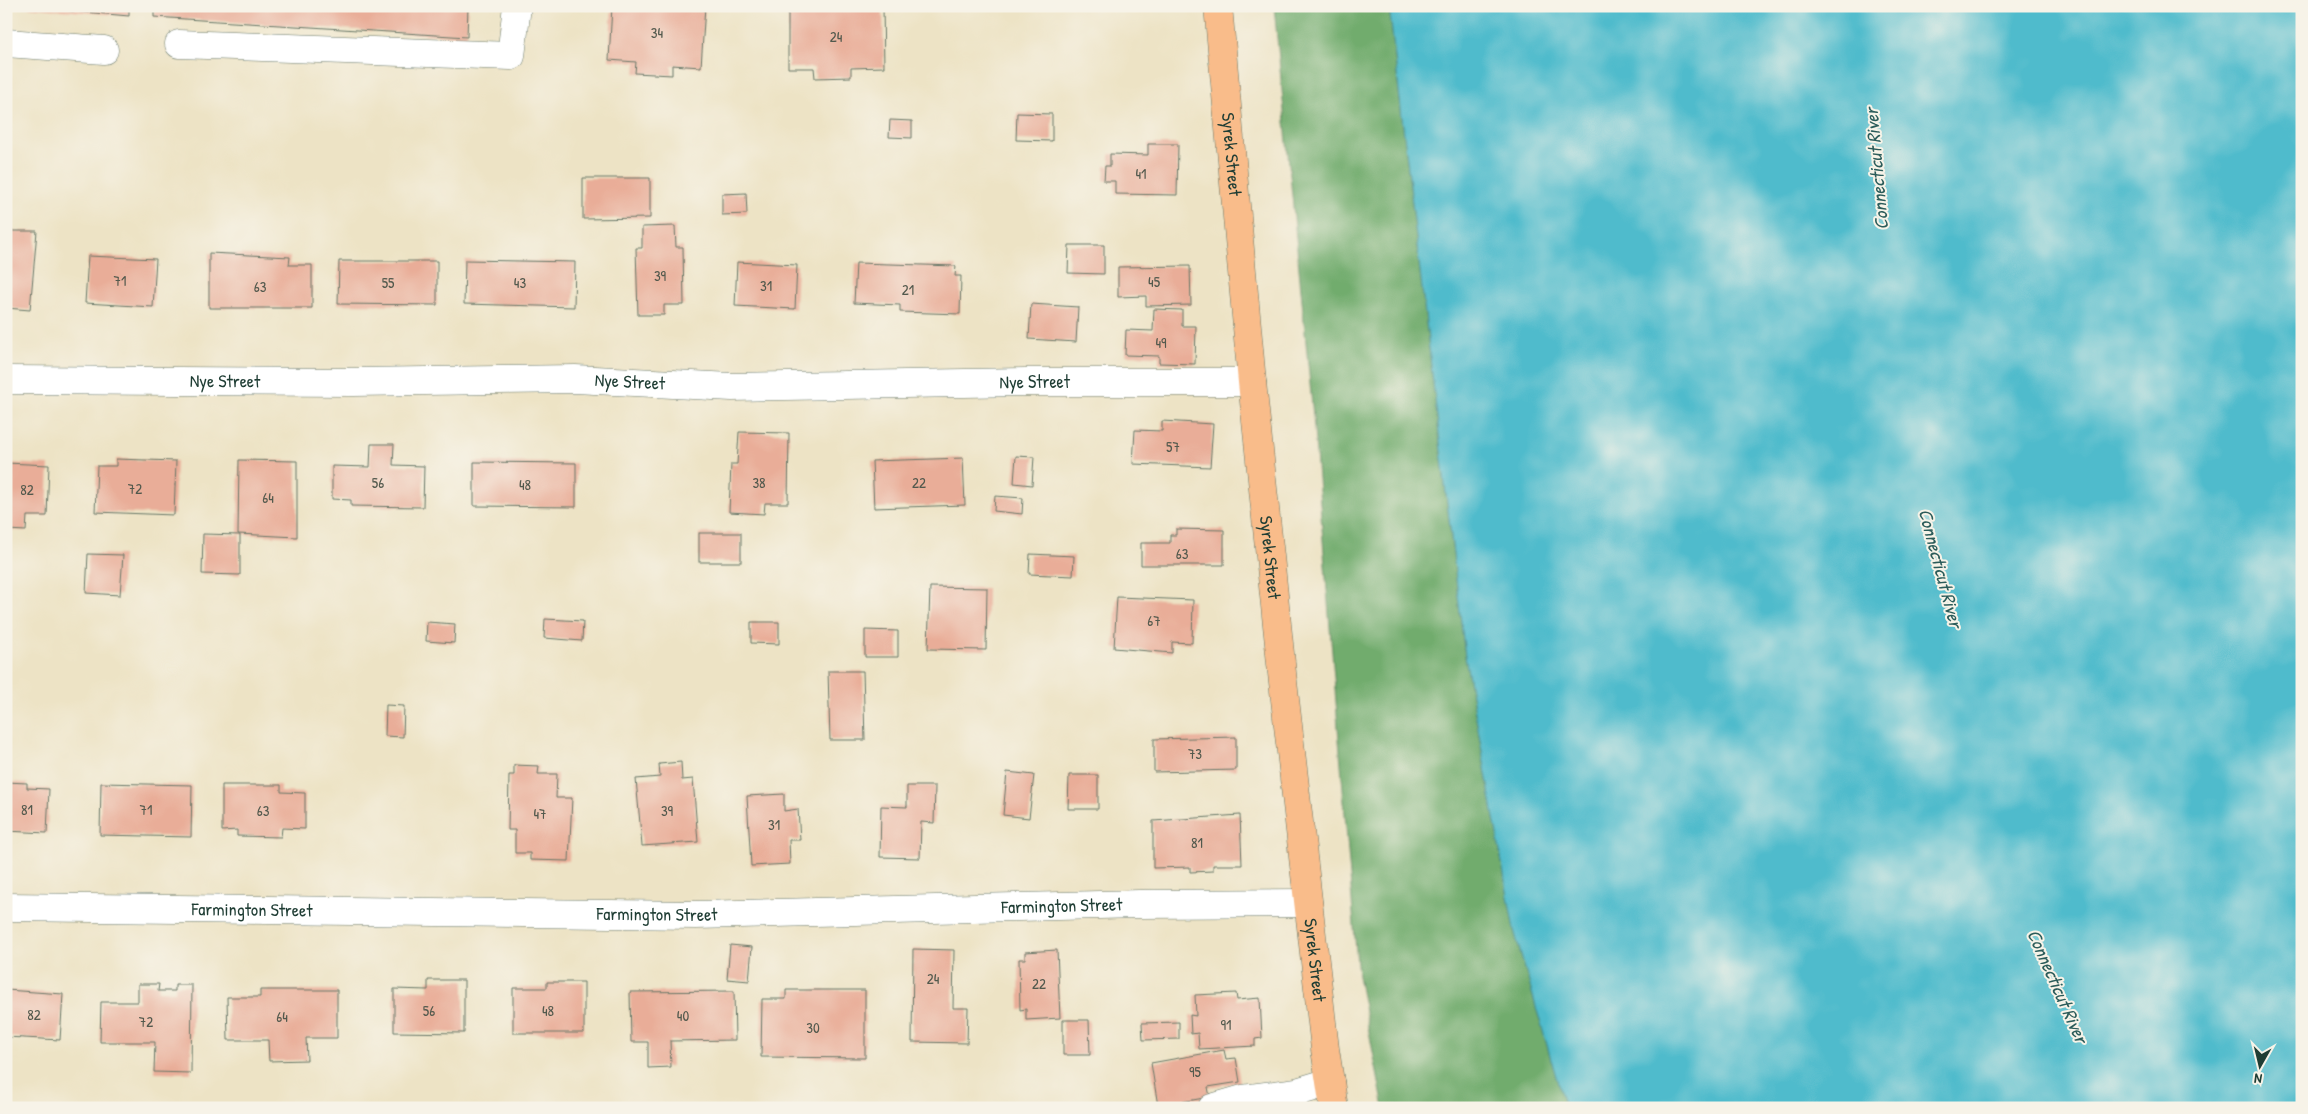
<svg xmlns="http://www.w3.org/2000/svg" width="2308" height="1114" font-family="'Patrick Hand',sans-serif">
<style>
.forest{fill:#71ac6d;stroke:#487450}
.water{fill:#50bbcc;stroke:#387c80}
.building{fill:#e9ad98}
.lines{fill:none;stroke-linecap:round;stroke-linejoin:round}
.minor-casing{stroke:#677767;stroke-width:29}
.major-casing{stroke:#677767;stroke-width:29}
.path{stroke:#677767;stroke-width:3;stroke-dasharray:1 4;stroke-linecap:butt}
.minor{stroke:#fff;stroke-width:28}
.major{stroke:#f9bc8a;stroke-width:28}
.labels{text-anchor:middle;stroke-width:4;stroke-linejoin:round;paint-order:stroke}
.number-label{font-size:15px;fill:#52594d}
.street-label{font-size:18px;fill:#1f3d34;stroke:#f7f3e8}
.water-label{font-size:19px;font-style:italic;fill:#2b5c5a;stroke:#f7f3e8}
</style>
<rect width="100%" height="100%" fill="#f7f3e8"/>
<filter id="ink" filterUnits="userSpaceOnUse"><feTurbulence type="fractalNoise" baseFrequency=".02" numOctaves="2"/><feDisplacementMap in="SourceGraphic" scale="10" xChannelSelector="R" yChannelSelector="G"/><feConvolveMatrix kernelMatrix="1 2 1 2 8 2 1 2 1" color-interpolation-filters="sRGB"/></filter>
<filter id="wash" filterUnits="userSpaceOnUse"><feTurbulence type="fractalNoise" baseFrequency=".0096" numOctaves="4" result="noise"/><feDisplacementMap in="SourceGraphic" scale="20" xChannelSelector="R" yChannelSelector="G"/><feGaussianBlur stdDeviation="1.12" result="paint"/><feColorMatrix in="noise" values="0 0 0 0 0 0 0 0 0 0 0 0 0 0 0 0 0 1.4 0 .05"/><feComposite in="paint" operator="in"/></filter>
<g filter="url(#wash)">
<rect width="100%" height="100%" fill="#ede3c5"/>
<polygon class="forest" points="1274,6 1389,6 1465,656 1514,930 1565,1108 1384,1108 1358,976 1313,416"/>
<polygon class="water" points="1389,6 2302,6 2302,1108 1565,1108 1514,930 1465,656"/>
<g id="blocks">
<g class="building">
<polygon points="16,6 129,6 129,16"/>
<polygon points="154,6 468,6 467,37 154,17"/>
<polygon points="612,6 705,6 701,67 672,65 672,75 635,73 636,62 609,60"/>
<polygon points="883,7 884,67 851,68 851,77 815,78 814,68 788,68 788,8"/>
<polygon points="1017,113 1052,114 1052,141 1016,140"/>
<polygon points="890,120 912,121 912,138 889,137"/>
<polygon points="1148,144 1178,144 1177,195 1115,194 1115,181 1104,181 1105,166 1110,166 1110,154 1148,155"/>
<polygon points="583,178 650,178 650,218 583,219"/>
<polygon points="6,192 10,192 11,231 37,231 30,310 6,308"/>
<polygon points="746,193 747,214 722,215 722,194"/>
<polygon points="675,226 676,247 683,247 684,305 664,305 664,315 638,315 636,248 642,248 642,227"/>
<polygon points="1069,245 1104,245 1104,274 1068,273"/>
<polygon points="209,253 290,257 289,265 312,265 312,308 209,308"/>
<polygon points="88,256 156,259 153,307 85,303"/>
<polygon points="465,260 575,262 574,307 464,304"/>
<polygon points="339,261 437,261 437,305 338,304"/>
<polygon points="737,262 797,265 795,309 735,306"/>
<polygon points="856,263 956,266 955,276 961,276 960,314 900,312 900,305 854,303"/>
<polygon points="1190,266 1191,305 1146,306 1146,296 1118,297 1118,267"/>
<polygon points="1031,304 1078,307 1076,342 1029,339"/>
<polygon points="1154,309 1182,310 1182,326 1196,326 1195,364 1159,363 1159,356 1125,355 1126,330 1153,331"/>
<polygon points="1162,421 1213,424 1210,467 1133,464 1135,430 1162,431"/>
<polygon points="739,432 789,433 788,503 765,503 764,514 729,512 731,464 737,464"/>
<polygon points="371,444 394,444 393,465 424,466 423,507 351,506 351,500 332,499 332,466 370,467"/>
<polygon points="1016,456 1034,457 1032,485 1014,483"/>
<polygon points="963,458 965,505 874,508 872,461"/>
<polygon points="116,459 176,461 174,515 95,512 97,466 116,466"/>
<polygon points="239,460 297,461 297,537 238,534"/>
<polygon points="474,462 576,463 576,507 474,506"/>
<polygon points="6,463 49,465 47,516 27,516 26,531 7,530"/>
<polygon points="995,496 1023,498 1022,514 994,511"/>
<polygon points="1176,529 1224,530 1224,565 1141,565 1141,543 1170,543 1170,535 1176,535"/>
<rect x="699" y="533" width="42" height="29"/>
<polygon points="203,534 240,535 240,575 202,574"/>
<polygon points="88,554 123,555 120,595 86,593"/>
<polygon points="1030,554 1074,556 1073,576 1029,574"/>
<polygon points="930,587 987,588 986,650 928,649"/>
<polygon points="1117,597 1193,600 1192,643 1172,642 1172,653 1114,648"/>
<polygon points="545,619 583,621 582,641 544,638"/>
<polygon points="427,622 455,624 454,643 426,641"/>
<polygon points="751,622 779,622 779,644 751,643"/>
<polygon points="865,630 898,631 898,657 865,657"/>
<polygon points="828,671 863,671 865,740 830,740"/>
<polygon points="386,705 404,706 403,737 385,736"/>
<polygon points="1236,737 1236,770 1154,772 1154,739"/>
<polygon points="681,762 682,780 693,779 698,842 642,846 636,779 660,777 659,764"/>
<polygon points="514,765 539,766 538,774 557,774 556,798 572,798 569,861 530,860 530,853 515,853 515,830 508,830 509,775 514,775"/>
<polygon points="1007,772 1034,775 1029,818 1003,815"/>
<polygon points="1069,775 1098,775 1098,809 1068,809"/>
<polygon points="6,782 27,783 27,788 49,789 47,833 6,831"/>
<polygon points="101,783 192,785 191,837 100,835"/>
<polygon points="222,785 281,785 281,792 305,793 305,829 282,828 281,837 237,836 237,830 222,831"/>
<polygon points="907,786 935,786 934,823 921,822 920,858 880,857 881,806 907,807"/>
<polygon points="784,794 784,811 798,809 800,840 789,840 790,864 751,866 747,796"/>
<polygon points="1240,815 1242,865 1213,865 1213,871 1190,872 1190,867 1153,868 1153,821"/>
<polygon points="730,945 752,947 749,981 727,979"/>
<polygon points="913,949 954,950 953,1008 968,1008 967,1043 912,1042"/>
<polygon points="1057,950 1060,1018 1026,1020 1026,1009 1020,1010 1019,959 1025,959 1025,952"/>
<polygon points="428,980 464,980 464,1033 394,1032 394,989 428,990"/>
<polygon points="547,982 584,982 584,1033 513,1033 513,988 547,988"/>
<polygon points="138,984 159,984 158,991 175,991 175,985 192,985 191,1073 154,1072 155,1042 100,1042 101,1002 138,1002"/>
<polygon points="6,990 63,994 60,1040 6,1037"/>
<polygon points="260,990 337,990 337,1038 306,1038 307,1060 269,1061 268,1040 228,1040 227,997 260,997"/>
<polygon points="786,990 865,990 865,1058 761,1057 762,999 786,999"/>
<polygon points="734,991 735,1040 670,1041 671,1067 648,1068 648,1042 631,1042 630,992"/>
<polygon points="1236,993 1237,1000 1260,998 1262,1038 1255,1039 1255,1046 1199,1049 1198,1033 1191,1034 1190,1015 1196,1016 1195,995"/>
<polygon points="1063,1020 1089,1020 1090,1055 1063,1055"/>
<polygon points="1179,1022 1179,1039 1143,1040 1142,1023"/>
<polygon points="1224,1050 1226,1059 1236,1058 1240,1082 1208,1087 1210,1097 1158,1106 1151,1063"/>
</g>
</g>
</g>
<g filter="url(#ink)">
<use href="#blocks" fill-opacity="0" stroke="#677767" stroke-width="1"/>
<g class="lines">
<defs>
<g id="minor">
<polyline points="6,43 104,50"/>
<polyline points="179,44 511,56 517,6"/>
<path id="s1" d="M6,380L354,382L575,379L732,387L1027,382H1252"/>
<path id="s2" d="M6,907L696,915L1139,904L1308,903"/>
<polyline points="1212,1108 1243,1099 1297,1092 1330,1082"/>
</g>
<g id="major">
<path id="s3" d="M1218,6L1252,382L1282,673L1325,1049L1334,1108"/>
</g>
</defs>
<use href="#minor" class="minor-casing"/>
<use href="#major" class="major-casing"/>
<polyline class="path" points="841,6 841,7"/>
<use href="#minor" class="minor"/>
<use href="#major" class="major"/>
</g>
</g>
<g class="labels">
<g class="number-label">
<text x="657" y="38">34</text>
<text x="836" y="42">24</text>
<text x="1141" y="179">41</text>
<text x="660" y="281">39</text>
<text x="120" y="286">71</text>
<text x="1154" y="287">45</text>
<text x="388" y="288">55</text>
<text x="520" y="288">43</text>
<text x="766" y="291">31</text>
<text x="260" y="292">63</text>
<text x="908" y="295">21</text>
<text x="1161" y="348">49</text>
<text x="1173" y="452">57</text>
<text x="378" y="488">56</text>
<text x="759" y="488">38</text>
<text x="919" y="488">22</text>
<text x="525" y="490">48</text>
<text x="135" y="494">72</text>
<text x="27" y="495">82</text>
<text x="268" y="503">64</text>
<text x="1182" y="559">63</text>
<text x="1154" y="626">67</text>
<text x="1195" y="759">73</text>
<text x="27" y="815">81</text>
<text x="146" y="815">71</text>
<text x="263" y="816">63</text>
<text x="667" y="816">39</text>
<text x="540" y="819">47</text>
<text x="774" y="830">31</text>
<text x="1197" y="848">81</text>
<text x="933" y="984">24</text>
<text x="1039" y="989">22</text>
<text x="429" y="1016">56</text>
<text x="548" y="1016">48</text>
<text x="34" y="1020">82</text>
<text x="683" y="1021">40</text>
<text x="282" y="1022">64</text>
<text x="146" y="1027">72</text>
<text x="1226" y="1030">91</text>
<text x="813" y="1033">30</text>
<text x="1195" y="1077">95</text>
</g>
<g class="street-label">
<text dy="6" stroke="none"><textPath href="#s3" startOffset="149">Syrek Street</textPath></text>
<text dy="6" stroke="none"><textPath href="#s1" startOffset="219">Nye Street</textPath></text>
<text dy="6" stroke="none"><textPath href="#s1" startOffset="624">Nye Street</textPath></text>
<text dy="6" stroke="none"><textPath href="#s1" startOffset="1029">Nye Street</textPath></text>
<text dy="6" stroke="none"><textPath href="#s3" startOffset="554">Syrek Street</textPath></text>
<text dy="6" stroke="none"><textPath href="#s2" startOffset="1056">Farmington Street</textPath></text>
<text dy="6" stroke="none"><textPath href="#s2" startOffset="246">Farmington Street</textPath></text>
<text dy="6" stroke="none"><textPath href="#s2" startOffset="651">Farmington Street</textPath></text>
<text dy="6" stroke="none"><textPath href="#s3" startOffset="959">Syrek Street</textPath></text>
</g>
<g class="water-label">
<text transform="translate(1876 169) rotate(-95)" y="7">Connecticut River</text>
<text transform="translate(1941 568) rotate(75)" y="7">Connecticut River</text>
<text transform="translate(2058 986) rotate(66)" y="7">Connecticut River</text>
</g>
</g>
<rect width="2308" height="1114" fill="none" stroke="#f7f3e8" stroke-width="25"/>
<g transform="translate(2260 1066) rotate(188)" stroke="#f7f3e8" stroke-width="4" paint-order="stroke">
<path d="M0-4L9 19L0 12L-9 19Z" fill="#1f3d34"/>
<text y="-8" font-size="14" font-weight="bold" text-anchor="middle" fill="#1f3d34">N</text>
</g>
</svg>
